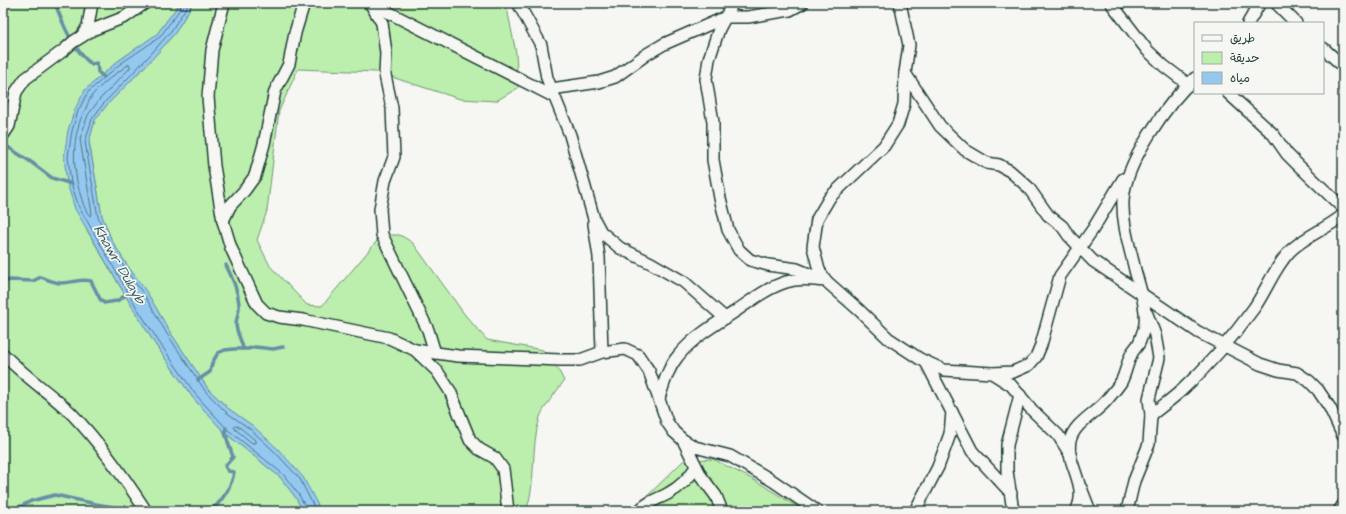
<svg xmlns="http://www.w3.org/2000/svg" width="1346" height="514" font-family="'Architects Daughter','Playpen Sans Arabic',sans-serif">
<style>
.green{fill:#bceeae;stroke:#6e9671}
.water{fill:#94c8f1;stroke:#6590a5}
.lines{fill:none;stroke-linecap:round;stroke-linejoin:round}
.shore{stroke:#4e7580;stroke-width:1}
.stream{stroke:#6590a5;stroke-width:3.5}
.minor-casing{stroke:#1f3d34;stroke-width:14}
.minor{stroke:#f6f6f2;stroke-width:11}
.labels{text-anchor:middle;stroke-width:3.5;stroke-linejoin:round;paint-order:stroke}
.water-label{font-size:14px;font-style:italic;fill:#36595a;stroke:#f6f6f2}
</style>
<rect width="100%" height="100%" fill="#f6f6f2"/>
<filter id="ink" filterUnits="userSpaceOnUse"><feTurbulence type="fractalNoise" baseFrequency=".025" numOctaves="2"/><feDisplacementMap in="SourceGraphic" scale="8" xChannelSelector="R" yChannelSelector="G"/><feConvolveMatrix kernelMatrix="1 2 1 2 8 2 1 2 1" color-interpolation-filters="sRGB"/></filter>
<g filter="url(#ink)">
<g class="green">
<polygon points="3,3 178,3 177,7 157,34 118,61 85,90 85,227 134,310 155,344 193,398 225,433 280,477 296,498 303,511 3,511"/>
<path d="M193,3H506L516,53L518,88L496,101L460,99L376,72L298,69L279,111L267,211L257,240L270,266L307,305L322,306L382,235H400L413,243L465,315L487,340L543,350L558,369L564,381C557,391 543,408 540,417C530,448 537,482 526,511H321L253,426L229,409L209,390L170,332L148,294L127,265L112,241L102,216L89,141L95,120L107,105L154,57L175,33Z"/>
<polygon points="713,459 756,481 804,511 632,511 684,460"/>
</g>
<polygon class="water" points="178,3 193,3 175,33 154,57 107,105 95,120 89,142 102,216 112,241 127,265 148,294 170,332 209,390 229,409 253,426 278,449 303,477 321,511 303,511 296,498 280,477 225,433 193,398 155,344 134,310 75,209 67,183 64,157 68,130 75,109 85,90 118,61 157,34 177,7"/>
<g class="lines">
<g class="shore">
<polyline points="181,3 180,9 160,37 120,64 88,92 78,111 72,131 68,157 71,183 79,207 137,308 159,342 196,395 228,430 283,474 299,495 306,508 307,511"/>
<polyline points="189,3 171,31 151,54 104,103 92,119 85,142 98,217 109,243 124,267 145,296 167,334 206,392 226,412 250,429 275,452 300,479 316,511"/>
<path d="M128,65H130V68L100,99L88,115L80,139L92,214L90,216C85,211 83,203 81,197C72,168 71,135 86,108C88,103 90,98 93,94C103,83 116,73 128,65Z"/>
<polygon points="235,426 238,426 255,440 255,443 252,443 235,429"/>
</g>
<g class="stream">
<path d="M55,3C63,25 73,49 91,64L97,63L98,72L104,77"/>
<polyline points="3,144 31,162 52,178 72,184"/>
<path d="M226,265C232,278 238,290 239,304C240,311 236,318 236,325C237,334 242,341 243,349"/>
<path d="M3,282L10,280L33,281L41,277C47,280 53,282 59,283C70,284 80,278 91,281L100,299L104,303L117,301L129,293"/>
<polyline points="198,380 210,372 212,363 218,353 225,350 234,349 248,349 255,347 273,349 283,347"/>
<polyline points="12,511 31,501 55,495 96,504 136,511"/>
<path d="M210,511C221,503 232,486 234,472L228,471L225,466L233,457L225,433L226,428"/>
</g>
<defs>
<g id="minor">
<polyline points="224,3 212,50 208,97 214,166 223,221 231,248 257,304 266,313 279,317 303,320 389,338 415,350 437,371 450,391 470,440 479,449 495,458 503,469 508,511"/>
<polyline points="370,3 382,23 386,53 385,75 392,108 394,157 385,181 380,209 382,235 428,330 435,353"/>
<polyline points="370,3 553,96"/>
<polyline points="518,3 541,45 547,78 570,135 594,219 601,232 620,248 651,263 684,282 725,318"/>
<polyline points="733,3 719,29 709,59 706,79 713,122 713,160 720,198 728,230 739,250 750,260 768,265 797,269 826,281 859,310 888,338 920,359 944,370 992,373 1011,385 1032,410 1058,435 1070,454"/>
<polyline points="1111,3 1147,50 1164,66 1189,85"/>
<polyline points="1276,3 1296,23"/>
<polyline points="1248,23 1260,3"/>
<polyline points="82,36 88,26 92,3"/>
<polyline points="1323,48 1343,66"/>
<polyline points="905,73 940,126 965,150 987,163 999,165 1010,171 1028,187 1048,215 1062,226 1069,236 1093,261 1198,332 1260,364 1278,370 1297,373 1309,381 1318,390 1330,408 1343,436"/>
<polyline points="551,89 599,82 615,77 647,54 664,44 726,17 748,17 790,10 803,3"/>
<polyline points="1228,93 1273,134 1287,154 1298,165 1343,208"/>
<polyline points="3,135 9,126 16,92 25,79 64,50 73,42 92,30 125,17 145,3"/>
<polyline points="223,221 230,206 244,191 255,176 264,144 275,91 289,64 295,33 304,3"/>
<polyline points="594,224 599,257 602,352"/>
<polyline points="415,350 458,356 561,360 580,360 602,352 625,349 638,355 649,371 667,422 674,432 683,440 701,476 716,496 722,511"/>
<path d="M3,354C24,376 50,393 72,414C100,443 124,477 146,511"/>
<polyline points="926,362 972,451 1011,493"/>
<polyline points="992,373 1013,372 1029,365 1036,357 1041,345 1060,276 1093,229 1123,179"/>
<path d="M659,398C664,383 668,368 678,356C693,337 716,324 736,311C752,300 767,288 786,282C800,278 812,280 826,281L819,270L813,247L817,219L830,197L884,146L898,124L904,104L905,73L909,45L900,3"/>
<path d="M1151,415C1161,407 1172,399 1182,390C1208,366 1233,337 1254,308C1267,289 1274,268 1290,251C1305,236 1327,229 1343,215"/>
<polyline points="683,440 695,447 730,456 773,481 817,511"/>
<polyline points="1081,488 1090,511"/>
<path d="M639,511C646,502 659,499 669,493C680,487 689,478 696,467"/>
<polyline points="915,511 938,467 950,434 952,412"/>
<polyline points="1013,511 1007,471 1007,445 1020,395"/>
<path d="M1076,511C1090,486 1065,464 1070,441C1074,423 1095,414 1106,401C1111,395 1117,388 1121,382C1126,373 1127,362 1132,353C1133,350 1137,347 1139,343C1141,339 1142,334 1144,329C1149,312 1139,286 1135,270C1130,248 1122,224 1123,201C1124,164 1168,102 1195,78"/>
<polyline points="1127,511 1134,481 1149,444 1151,415 1149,399 1159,358 1155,335 1147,314"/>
<polyline points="1339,511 1343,505"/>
</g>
</defs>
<use href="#minor" class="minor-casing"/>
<use href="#minor" class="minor"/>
</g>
</g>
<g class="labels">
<g class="water-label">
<text transform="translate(120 264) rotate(60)" y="5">Khawr Dulayb</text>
</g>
</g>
<rect width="1346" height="514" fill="none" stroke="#f6f6f2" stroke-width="16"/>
<rect x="8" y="8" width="1330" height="498" fill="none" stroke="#1f3d34" stroke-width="1.5" filter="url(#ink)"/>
<rect x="1194" y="22" width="130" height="72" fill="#f6f6f2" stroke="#a0aca6"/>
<rect x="1202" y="35" width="20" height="6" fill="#f6f6f2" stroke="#a0aca6"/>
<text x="1230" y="42" font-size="12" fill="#1f3d34">طريق</text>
<rect x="1202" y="52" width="20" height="12" fill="#bceeae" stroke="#a0aca6"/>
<text x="1230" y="62" font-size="12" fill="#1f3d34">حديقة</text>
<rect x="1202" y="72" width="20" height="12" fill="#94c8f1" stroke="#a0aca6"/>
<text x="1230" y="82" font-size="12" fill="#1f3d34">مياه</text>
</svg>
